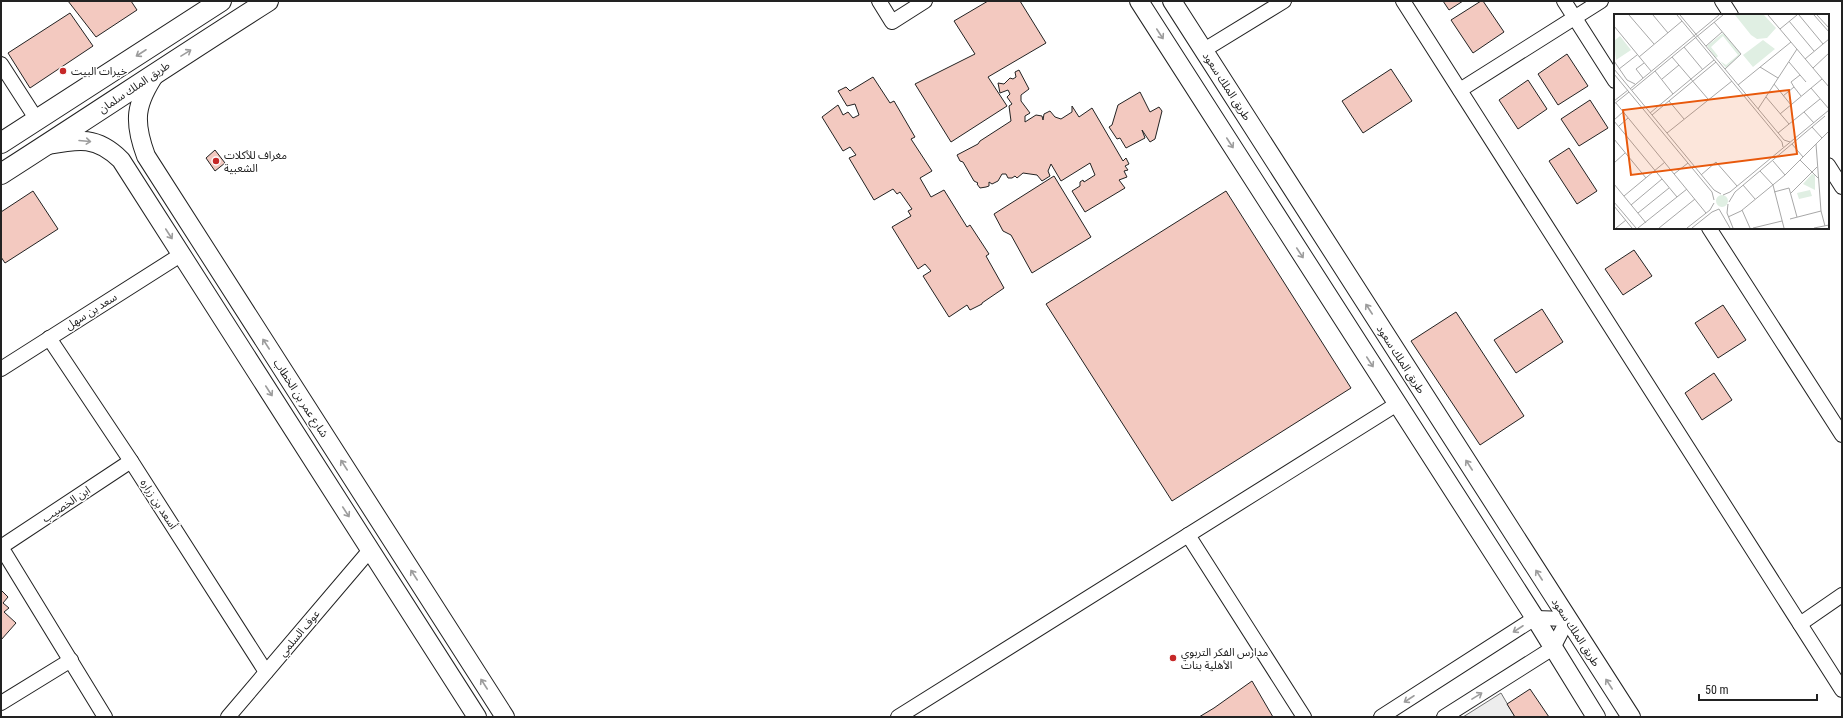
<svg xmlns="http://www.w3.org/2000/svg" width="1843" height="718" font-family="'Roboto Condensed','Noto Sans Arabic',sans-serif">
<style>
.parking{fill:#ededed;stroke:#6f6f6f}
.building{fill:#f3c9c0;stroke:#222}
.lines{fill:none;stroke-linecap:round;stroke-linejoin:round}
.minor-casing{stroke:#222;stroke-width:16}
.tertiary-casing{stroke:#222;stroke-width:20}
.secondary-casing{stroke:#222;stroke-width:22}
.minor{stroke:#fff;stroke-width:14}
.tertiary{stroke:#fff;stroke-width:18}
.secondary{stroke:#fff;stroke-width:20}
.oneway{stroke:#9c9c9c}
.poi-dot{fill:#c62828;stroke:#fff;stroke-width:1.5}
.labels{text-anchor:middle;stroke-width:3;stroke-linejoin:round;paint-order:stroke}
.poi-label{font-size:11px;fill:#222;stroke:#fff;text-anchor:start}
.street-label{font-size:11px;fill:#222;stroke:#fff}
.inset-road{fill:none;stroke:#a7a7a7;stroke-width:1}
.view{fill:#e8590c;fill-opacity:0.15;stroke:#e8590c;stroke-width:2}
.inset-edge{fill:none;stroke:#222;stroke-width:2}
</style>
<rect width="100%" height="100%" fill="#fff"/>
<polygon class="parking" points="1501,693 1515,717 1463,717"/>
<g class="building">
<polygon points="68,1 131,1 137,10 96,37"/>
<polygon points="988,1 1020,1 1046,43 988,77 1007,106 951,142 915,84 975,54 954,21"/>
<polygon points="1443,1 1463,1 1449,10"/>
<polygon points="1481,1 1483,1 1504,32 1473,53 1451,20"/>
<polygon points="70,13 93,46 30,88 8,53"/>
<polygon points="1567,54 1588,86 1558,105 1538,74"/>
<polygon points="1391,69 1412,101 1363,133 1342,101"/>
<polygon points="1019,70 1029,89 1021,95 1021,101 1030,113 1025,116 1025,122 1036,115 1042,116 1043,120 1044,114 1050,111 1055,117 1061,119 1072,112 1072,106 1079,117 1092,108 1123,161 1126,158 1129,164 1125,166 1128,170 1124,171 1127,177 1119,180 1125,188 1085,212 1072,191 1080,186 1080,182 1083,180 1084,182 1095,175 1090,163 1061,181 1051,164 1048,171 1050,176 1042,181 1037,175 1023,173 1017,178 1015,176 1012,178 1008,178 1006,174 1002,174 998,181 992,184 989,182 989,186 986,187 980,188 977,184 978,183 974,181 963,162 960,161 957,155 978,144 980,141 1011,121 1009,106 1012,104 1007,97 1010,94 1008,90 1000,93 998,83 1004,84 1010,78 1013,79 1016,77 1015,72"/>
<polygon points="873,77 890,103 894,101 915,137 911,139 932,171 920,178 931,197 944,190 967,227 970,225 989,254 986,256 1004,288 982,303 982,304 970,310 967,305 949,317 923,276 931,271 925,264 918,269 892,227 911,216 908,211 912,209 900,192 897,194 893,189 874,200 849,158 856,155 850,147 843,151 822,117 838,105 843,115 848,112 853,118 859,115 855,104 847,106 838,91 846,87 850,91"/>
<polygon points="1528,80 1547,109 1518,129 1499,100"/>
<polygon points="1140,92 1150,112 1159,107 1162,111 1155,139 1150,142 1142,130 1145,138 1126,148 1120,138 1117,139 1109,127 1112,125 1118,105"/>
<polygon points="1590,100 1608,128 1579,146 1561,119"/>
<polygon points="1569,148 1597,191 1577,204 1549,161"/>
<polygon points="215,150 225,163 215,171 206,158"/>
<polygon points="1054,176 1091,237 1032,273 1011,235 1003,231 994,214"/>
<polygon points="33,191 58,229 5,263 1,257 1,212"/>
<polygon points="1226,191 1351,388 1172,501 1046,304"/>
<polygon points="1634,250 1652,276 1623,295 1605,269"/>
<polygon points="1723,305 1746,340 1718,358 1695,323"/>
<polygon points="1542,309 1563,342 1516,373 1494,340"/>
<polygon points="1456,312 1524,416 1480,445 1411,341"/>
<polygon points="1714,373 1732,400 1702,420 1685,393"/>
<polygon points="1,590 8,597 3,603 9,608 4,612 16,623 1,640"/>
<polygon points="1252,681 1273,717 1199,717 1214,708"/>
<polygon points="1530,689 1549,717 1515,717 1507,704"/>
</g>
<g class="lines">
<defs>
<g id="minor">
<polyline points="879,1 892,22 925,1"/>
<polyline points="1403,1 1842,690"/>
<polyline points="1564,1 1615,81"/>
<polyline points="1722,1 1731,15"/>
<polyline points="1204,50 1284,1"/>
<polyline points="1,64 37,120"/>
<polyline points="1460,90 1601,1"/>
<polyline points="1828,165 1842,187"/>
<polyline points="1709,228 1842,435"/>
<polyline points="49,338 131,461 266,672"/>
<polyline points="1,369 182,254"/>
<polyline points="1188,535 1304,717"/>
<polyline points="1800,624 1842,595"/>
<polyline points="1,703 71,660"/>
<polyline points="105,717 1,547 131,461"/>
<polyline points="228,717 370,550"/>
<polyline points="898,717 1397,404"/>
<polyline points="1381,717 1535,618 1568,619 1553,648 1444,717"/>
</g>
<g id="tertiary">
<polyline points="1139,1 1535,618 1596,717"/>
<polyline points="1172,1 1631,717"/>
<path d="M156,73C135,104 133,121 146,156L505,717"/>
<path d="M48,145C79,139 97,136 121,160L477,717"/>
</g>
<g id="secondary">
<polyline points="1,143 221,1"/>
<path d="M1,174C90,117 178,58 268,1"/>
</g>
</defs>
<use href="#minor" class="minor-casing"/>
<use href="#tertiary" class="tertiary-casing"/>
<use href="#secondary" class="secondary-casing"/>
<use href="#minor" class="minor"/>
<use href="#tertiary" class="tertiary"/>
<use href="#secondary" class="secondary"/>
</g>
<defs><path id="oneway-shaft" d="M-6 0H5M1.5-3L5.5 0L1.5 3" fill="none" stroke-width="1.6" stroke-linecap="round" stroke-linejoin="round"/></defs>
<g class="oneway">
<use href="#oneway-shaft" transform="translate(1160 34) rotate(57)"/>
<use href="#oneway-shaft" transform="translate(141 53) rotate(147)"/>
<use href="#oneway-shaft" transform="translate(186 53) rotate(-32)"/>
<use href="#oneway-shaft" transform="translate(85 141) rotate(5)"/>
<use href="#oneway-shaft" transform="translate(1230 143) rotate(57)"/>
<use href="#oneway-shaft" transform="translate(169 234) rotate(57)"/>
<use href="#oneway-shaft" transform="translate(1300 253) rotate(57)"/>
<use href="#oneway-shaft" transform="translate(1369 309) rotate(-123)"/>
<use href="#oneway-shaft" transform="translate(266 344) rotate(-123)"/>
<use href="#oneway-shaft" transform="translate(1370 362) rotate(57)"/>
<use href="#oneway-shaft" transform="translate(269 391) rotate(57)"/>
<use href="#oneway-shaft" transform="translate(344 465) rotate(-123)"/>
<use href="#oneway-shaft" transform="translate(1469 465) rotate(-123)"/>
<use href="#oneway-shaft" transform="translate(346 512) rotate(57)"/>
<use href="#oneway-shaft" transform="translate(414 575) rotate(-123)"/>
<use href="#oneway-shaft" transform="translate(1539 575) rotate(-123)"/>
<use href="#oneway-shaft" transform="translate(1518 629) rotate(147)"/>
<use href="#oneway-shaft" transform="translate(484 684) rotate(-123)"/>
<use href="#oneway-shaft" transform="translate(1609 684) rotate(-123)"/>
<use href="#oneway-shaft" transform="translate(1477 696) rotate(-32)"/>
<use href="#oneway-shaft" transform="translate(1409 699) rotate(147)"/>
</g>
<g class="poi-dot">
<circle cx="63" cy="71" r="4"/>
<circle cx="216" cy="161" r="4"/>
<circle cx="1173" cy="658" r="4"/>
</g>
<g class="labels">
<g class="poi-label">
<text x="71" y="75">خيرات البيت</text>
<text x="224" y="159">مغراف للأكلات<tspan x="224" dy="13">الشعبية</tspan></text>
<text x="1181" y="656">مدارس الفكر التربوي<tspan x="1181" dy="13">الأهلية بنات</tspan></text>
</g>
<g class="street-label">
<text transform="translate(1227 86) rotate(57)" y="4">طريق الملك سعود</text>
<text transform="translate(134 87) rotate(-34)" y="4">طريق الملك سلمان</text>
<text transform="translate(91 311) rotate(-32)" y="4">سعد بن سهل</text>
<text transform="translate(1401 359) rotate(57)" y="4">طريق الملك سعود</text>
<text transform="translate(301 398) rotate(57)" y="4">شارع عمر بن الخطاب</text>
<text transform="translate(66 504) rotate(-34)" y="4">ابن الخصيب</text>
<text transform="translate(159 504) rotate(57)" y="4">أسعد بن زراره</text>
<text transform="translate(1576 632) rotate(57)" y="4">طريق الملك سعود</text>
<text transform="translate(299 633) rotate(-50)" y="4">عوف السلمي</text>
</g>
</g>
<g transform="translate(1614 14)">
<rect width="215" height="215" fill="#fff"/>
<path d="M121,1H150L162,14L153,24L143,25L137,21ZM109,19L127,40L112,54L106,47L112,51L124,41L109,22L97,33L104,42L102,44L93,32ZM6,22L17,36L2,46L0,27ZM149,26L161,35L139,53L129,41ZM198,160L201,161V176L189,170ZM196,176L198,182L185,185L183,179ZM102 187a6 6 0 1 1 12 0a6 6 0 1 1-12 0Z" fill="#e0efe3"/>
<path class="inset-road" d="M15,1L40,30M39,1L54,19M63,1L168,128L169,133M66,1L170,126L176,128M154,1L215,73M185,1L209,30M200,1L215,18M203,1L215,14M175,7L200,37M100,8L127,40L111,55M0,12L37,57M166,15L183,1M92,32L108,18M70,33L89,56M25,43L68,7M58,43L94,85M191,45L215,25M0,47L13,66L21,70M175,48L192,68M146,53L164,64M199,54L215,39M0,55L100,176L107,180M5,55L23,41M41,57L59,80M0,60L98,178L100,186M29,64L22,55L30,49M48,65L65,51M160,70L177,91M124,71L177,28M180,73L177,68L186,61M197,74L215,95M16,75L105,1M18,76L109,1M169,82L180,73L187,82M152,83L175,110M0,87L14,76M55,87L70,105M2,89L92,199M0,90L15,78M144,95L183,35M190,98L200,109M36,99L100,46M166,100L208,65M38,101L102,48M0,106L9,98M0,107L63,183M5,112L14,104M198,113L208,124M53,119L118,67M164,119L206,85M0,125L32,164M178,130L189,143M202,130L207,197L211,212M186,146L204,164M159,147L171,161M0,149L11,139M146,157L159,171L170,214M60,160L74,149M87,161L102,148L123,172M0,170L32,209M129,171L141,185M160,178L175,174L183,203M177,179L203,153M109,181L116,178L215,96M10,182L51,148M0,188L22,214M115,188L121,178L211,102M114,190L113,199L119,214M17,191L48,165M0,192L18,214M105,195L116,214M128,196L136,214M24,199L55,174M114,203L127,197L171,161L215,117M176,205L207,197M2,214L12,206M24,214L73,175M45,214L81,185M73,214L96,196L100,189M78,214L98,198L105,195M139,214L168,207M200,214L215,211"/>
<path class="view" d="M175,76L183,140L17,161L9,96Z"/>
<rect width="215" height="215" class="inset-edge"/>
</g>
<rect width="1843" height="718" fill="none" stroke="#222222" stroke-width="4"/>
<path d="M1699 694v6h118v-6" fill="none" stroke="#222222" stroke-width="2"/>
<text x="1705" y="694" font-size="12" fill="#222222" stroke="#ffffff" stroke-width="3" paint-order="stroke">50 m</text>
</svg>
